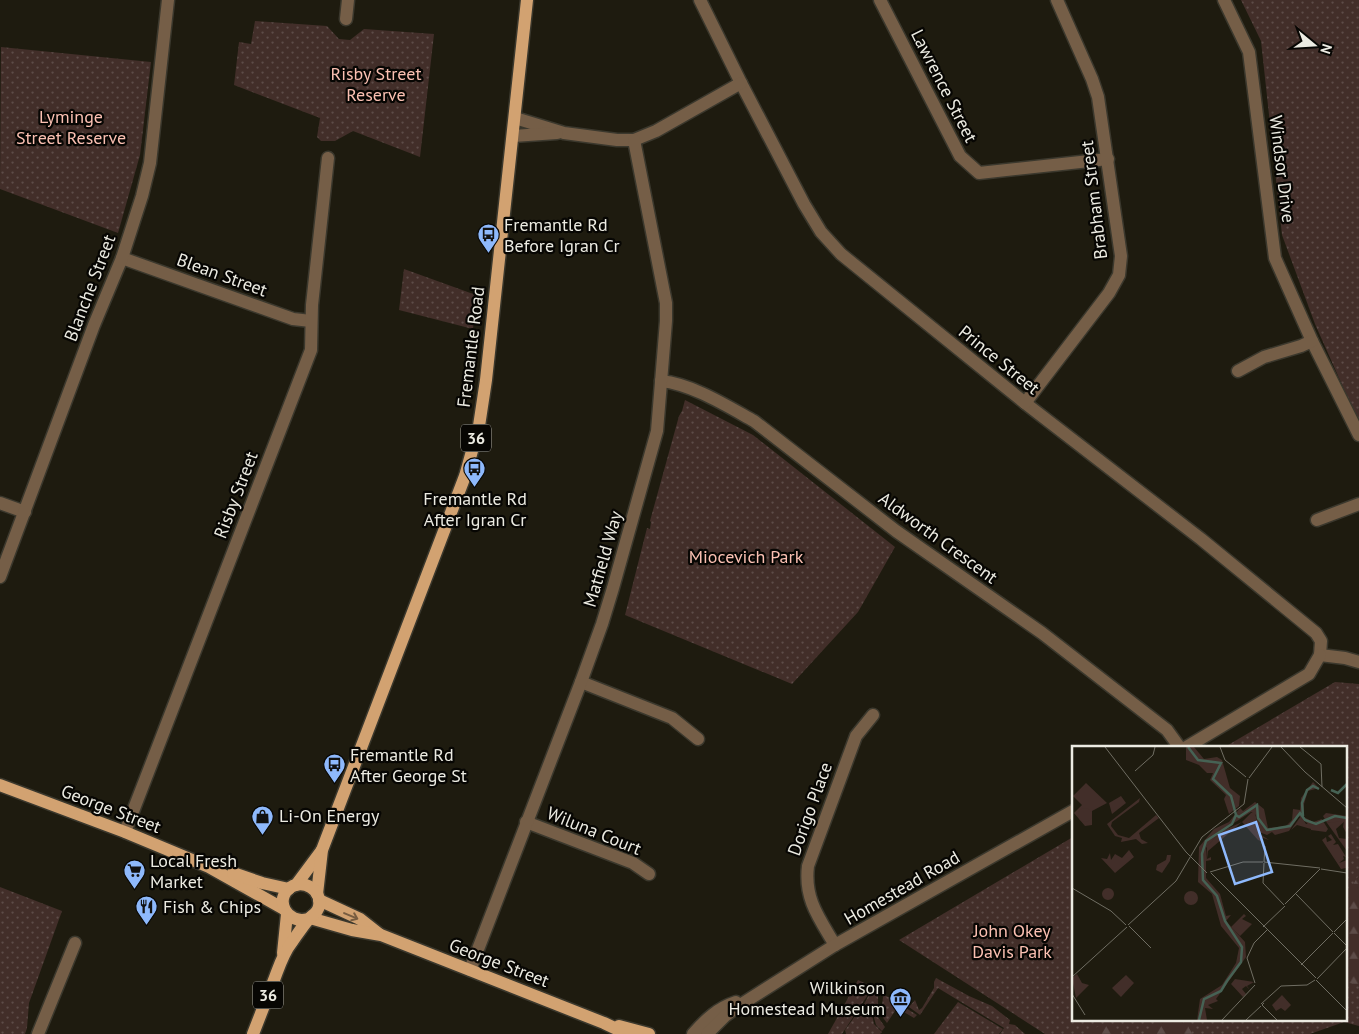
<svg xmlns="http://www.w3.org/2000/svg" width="1359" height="1034" font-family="'PT Sans',sans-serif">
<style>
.green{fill:url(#green-dots)}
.forest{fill:url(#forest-firs)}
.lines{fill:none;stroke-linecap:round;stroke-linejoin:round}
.minor-casing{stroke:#3b382d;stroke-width:15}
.major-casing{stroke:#3b382d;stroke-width:15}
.minor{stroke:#755e47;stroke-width:12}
.major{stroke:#d2a271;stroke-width:12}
.oneway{stroke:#775c40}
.labels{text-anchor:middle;stroke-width:4.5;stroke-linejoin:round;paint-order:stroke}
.shield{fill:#070603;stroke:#a7a69f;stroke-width:1}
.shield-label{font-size:16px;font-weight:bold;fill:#ecebe2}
.park-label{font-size:18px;fill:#fbc0b2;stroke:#070603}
.street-label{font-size:18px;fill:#ecebe2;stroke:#070603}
.poi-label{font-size:18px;fill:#ecebe2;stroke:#070603;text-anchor:start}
.inset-river{fill:none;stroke:#466254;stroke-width:2.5}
.inset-road{fill:none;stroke:#706e63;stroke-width:1}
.view{fill:#8eb9fc;fill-opacity:0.15;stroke:#8eb9fc;stroke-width:2.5}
.inset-edge{fill:none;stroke:#ecebe2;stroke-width:2.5}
</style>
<defs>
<pattern id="green-dots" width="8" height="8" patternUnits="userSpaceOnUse" patternTransform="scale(1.25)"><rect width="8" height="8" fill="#422e29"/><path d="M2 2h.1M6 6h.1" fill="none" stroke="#5d4c48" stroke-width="1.8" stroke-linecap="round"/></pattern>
<pattern id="forest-firs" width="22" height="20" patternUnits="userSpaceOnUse" patternTransform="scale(1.25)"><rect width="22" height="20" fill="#422e29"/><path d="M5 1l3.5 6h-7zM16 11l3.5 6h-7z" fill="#5d4c48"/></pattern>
</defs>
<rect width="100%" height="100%" fill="#1e1b0f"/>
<g class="green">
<polygon points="1241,0 1359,0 1359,423 1315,324 1282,235 1261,41"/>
<polygon points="255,21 327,26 339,39 350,40 364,29 434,34 420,157 353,131 335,141 321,141 317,137 320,118 234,85 239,42 251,44"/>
<polygon points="1,47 151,62 140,155 118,233 0,189"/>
<polygon points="404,269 476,295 473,329 399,310"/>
<polygon points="685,400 753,435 895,547 858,612 792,684 625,615 647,528 650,529 651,522 650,521 679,416 682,411"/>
<polygon points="1335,682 1359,684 1359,1026 1344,1022 1310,1034 1045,1034 899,940 1073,837 1073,1020 1345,1020 1345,748 1223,748"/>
<polygon points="0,887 62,911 29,1003 27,1028 25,1034 0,1034"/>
<polygon points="936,978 969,996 992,1006 1010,1020 1009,1024 1015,1025 1025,1034 1000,1034 1004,1028 938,988 920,1015 909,1007 915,1000 919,1010 922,1008 934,988 934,982"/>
<polygon points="858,980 873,987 842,1034 828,1034"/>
<polygon points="871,991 878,996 878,1017 885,1027 882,1031 876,1025 872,1010 864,1004"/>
<polygon points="880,992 917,1015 914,1018 897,1008 887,1023 881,1015 883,997"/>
<polygon points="958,1002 1003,1029 999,1034 934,1034"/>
<polygon points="863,1005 871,1010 874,1024 882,1032 880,1034 846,1034 845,1030"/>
</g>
<g class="forest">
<polygon points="1359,875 1359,985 1345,982 1345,897"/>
<path d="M1162,1020C1177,1020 1186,1018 1192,1034H1146Z"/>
<polygon points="1107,1023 1120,1034 1084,1034 1085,1032"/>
</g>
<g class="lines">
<defs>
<g id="minor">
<polyline points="700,0 741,83 804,204 821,232 841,254 1025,403 1201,539 1316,633 1321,641 1320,655 1345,658 1359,662"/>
<polyline points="880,0 960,156 979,173 1108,159"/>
<polyline points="1224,0 1249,52 1275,258 1312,341 1359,435"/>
<polyline points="346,19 348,0"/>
<polyline points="515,118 564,133 617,140 634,140 656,131 741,83"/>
<polyline points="513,136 557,133"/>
<polyline points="122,258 293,319 311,321"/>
<polyline points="1238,371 1264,357 1301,346 1312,341"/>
<path d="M661,381C692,384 727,406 754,421L896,531L1042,633L1167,730L1180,748"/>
<polyline points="1025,403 1109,293 1119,275 1121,256 1098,97 1092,79 1057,0"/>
<polyline points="0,503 25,512"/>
<polyline points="1317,520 1359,504"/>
<polyline points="0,577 94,325 122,258 142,196 150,163 168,0"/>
<polyline points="581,682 672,718 698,739"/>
<polyline points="1185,748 1309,674 1320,655"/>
<polyline points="526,822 633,863 649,874"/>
<polyline points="125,832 311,350 312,305 328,158"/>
<path d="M835,945C819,918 804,899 808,866L856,736L873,715"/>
<polyline points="470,970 581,682 602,624 613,588 657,431 666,321 666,303 634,140"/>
<polyline points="38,1034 75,943"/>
<path d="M693,1034C706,1019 718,1008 736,1002"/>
<polyline points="707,1034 725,1016 737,1007 835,945 1073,811"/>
</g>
<g id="major">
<polyline points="0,785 125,832 209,867 284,909"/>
<polyline points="233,873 262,883 289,889"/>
<polyline points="296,885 322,850"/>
<polyline points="317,894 322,850 465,476 479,426 486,380 527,0"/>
<polyline points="319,900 360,919 379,934"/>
<polyline points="310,918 352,930 381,935 604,1023 627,1034"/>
<polyline points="283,953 287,914"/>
<polyline points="619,1026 649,1034"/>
<path d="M253,1034C260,1016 267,998 274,980C279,967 283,953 292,942C297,935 302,927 308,920C312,915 318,913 319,906C322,890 304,879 291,887C273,899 287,925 308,919"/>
</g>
</defs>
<use href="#minor" class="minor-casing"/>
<use href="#major" class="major-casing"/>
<use href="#minor" class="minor"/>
<use href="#major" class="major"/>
</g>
<defs><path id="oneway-shaft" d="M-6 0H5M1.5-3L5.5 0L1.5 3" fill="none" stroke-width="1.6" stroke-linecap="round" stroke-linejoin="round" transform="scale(1.25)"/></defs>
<use class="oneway" href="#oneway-shaft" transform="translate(351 916) rotate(23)"/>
<defs>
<symbol id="bus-pin" viewBox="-11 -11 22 30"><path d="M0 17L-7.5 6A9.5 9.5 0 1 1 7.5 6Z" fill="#8eb9fc" stroke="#070603"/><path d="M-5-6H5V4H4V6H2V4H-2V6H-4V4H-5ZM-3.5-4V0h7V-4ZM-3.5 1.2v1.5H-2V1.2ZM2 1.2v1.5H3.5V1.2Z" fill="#111"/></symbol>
<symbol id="shop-pin" viewBox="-11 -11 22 30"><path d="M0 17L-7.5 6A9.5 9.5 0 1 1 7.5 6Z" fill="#8eb9fc" stroke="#070603"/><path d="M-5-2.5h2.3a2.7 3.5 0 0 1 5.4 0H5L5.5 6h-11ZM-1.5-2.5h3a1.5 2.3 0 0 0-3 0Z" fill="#111"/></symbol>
<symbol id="supermarket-pin" viewBox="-11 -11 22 30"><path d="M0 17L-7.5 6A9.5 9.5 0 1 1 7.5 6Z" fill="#8eb9fc" stroke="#070603"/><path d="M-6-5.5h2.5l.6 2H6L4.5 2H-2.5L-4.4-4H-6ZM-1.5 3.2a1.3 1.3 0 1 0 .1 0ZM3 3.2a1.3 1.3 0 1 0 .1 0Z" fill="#111"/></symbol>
<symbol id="restaurant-pin" viewBox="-11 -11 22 30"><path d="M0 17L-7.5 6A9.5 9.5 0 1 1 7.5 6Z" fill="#8eb9fc" stroke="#070603"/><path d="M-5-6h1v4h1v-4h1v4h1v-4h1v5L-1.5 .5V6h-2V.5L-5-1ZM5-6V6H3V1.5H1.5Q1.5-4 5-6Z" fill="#111"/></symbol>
<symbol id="museum-pin" viewBox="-11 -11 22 30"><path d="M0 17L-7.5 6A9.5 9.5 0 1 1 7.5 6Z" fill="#8eb9fc" stroke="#070603"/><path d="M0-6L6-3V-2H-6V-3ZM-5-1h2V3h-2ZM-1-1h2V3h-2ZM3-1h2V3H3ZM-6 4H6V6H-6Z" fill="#111"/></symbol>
</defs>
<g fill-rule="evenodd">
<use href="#bus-pin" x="476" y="222" width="25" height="34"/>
<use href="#bus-pin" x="462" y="456" width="25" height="34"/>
<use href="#bus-pin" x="322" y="752" width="25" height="34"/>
<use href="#shop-pin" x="250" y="804" width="25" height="34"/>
<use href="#supermarket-pin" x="122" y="858" width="25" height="34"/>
<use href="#restaurant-pin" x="134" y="894" width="25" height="34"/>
<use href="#museum-pin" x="888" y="986" width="25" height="34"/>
</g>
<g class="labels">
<g class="shield">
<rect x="461" y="424.5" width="30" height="27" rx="4"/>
<rect x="253" y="981.5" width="30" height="27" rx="4"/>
</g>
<g class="shield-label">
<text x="476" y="444">36</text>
<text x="268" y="1001">36</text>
</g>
<g class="park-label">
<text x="376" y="80">Risby Street<tspan x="376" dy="21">Reserve</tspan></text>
<text x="71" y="123">Lyminge<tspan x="71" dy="21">Street Reserve</tspan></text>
<text x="746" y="563">Miocevich Park</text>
<text x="1012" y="937">John Okey<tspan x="1012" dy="21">Davis Park</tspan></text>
</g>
<g class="street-label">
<text transform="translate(944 86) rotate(63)" y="6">Lawrence Street</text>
<text transform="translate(1282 169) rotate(83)" y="6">Windsor Drive</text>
<text transform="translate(1094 200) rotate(-97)" y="6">Brabham Street</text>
<text transform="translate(222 275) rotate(20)" y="6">Blean Street</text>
<text transform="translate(90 288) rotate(-69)" y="6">Blanche Street</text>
<text transform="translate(471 347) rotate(-83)" y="6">Fremantle Road</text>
<text transform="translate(999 360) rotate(39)" y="6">Prince Street</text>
<text transform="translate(236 495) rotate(-69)" y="6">Risby Street</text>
<text transform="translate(938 538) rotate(36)" y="6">Aldworth Crescent</text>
<text transform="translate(603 559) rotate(-74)" y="6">Matfield Way</text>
<text transform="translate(111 809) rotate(21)" y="6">George Street</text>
<text transform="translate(810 809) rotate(-70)" y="6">Dorigo Place</text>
<text transform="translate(594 831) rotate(22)" y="6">Wiluna Court</text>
<text transform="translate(902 888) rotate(-30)" y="6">Homestead Road</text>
<text transform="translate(499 963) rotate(21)" y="6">George Street</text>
</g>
<g class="poi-label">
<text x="504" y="231">Fremantle Rd<tspan x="504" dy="21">Before Igran Cr</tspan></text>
<text x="475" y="505" text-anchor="middle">Fremantle Rd<tspan x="475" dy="21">After Igran Cr</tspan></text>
<text x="350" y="761">Fremantle Rd<tspan x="350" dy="21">After George St</tspan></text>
<text x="279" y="822">Li-On Energy</text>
<text x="150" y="867">Local Fresh<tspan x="150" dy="21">Market</tspan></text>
<text x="163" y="913">Fish &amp; Chips</text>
<text x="885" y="994" text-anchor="end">Wilkinson<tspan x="885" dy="21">Homestead Museum</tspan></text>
</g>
</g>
<g transform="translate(1072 746)">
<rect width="275" height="275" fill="#1e1b0f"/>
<path d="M14,37L35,57L20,65V79L13,80L2,67L10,59L1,50ZM49,50L54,57L40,68L37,57ZM68,52L67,56L40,76L39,80L46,89L57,92L84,69L87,72L67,87L69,93L76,97L70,98L64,93L49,96L50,92L43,90L35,78ZM179,67H183L188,88L197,94L188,91L191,96L186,94L170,76L136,105L135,113L139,111V114L134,115L135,100L148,86L170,76ZM229,70L234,78L251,75L256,83L254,86L239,84L238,89L239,83L225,79L219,84ZM266,74L273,75L264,83L267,92L275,93V105L255,77ZM259,88L264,96L261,99L266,98L274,111L271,110L272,113L267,117L275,114L274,122L269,123L250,94L254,91L255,96L260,94L256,90ZM57,104L62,111L43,127L29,112L35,113L38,107L39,114L43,108L50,112ZM95,109H99L98,115L90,127L84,124L85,119L94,114ZM30 148a6 6 0 1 1 12 0a6 6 0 1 1-12 0ZM112 152a7 7 0 1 1 14 0a7 7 0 1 1-14 0ZM172,168L174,170L170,173L180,178L168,190L159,181ZM5,228L10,237L17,239L4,252L0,232ZM54,229L62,237L49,251L40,242ZM163,233L182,236L175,240L178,244L174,240L170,243L174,248L171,251L159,238ZM210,249L219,259L213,265L209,262L204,265L200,259Z" fill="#422e29"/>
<path d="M114,1H122L132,13L145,11L150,14L158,42L168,50L167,60L157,68L152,53L154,49L138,34L141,27H135L127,19L114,14ZM241,36L247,42L236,45L232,58V71L241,76L250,73L249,77L237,79L227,70L217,85L203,89L200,86L195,89L187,86L184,69L179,66L148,86L134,102V132L148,148L154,170L159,169L154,175L173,196L174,211L144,253L146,255L136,259L141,263L133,262L135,274H125L128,253L150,239L164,217L167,202L149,180L140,148L126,136L127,101L142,83L157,76L168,62L171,65L183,56L192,63L196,82L214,80L220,74L221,63L228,64L229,52ZM254,67L275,70V88L271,81L272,75L255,77L251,70Z" fill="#422e29"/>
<path d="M6 69a7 7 0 1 1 14 0a7 7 0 1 1-14 0Z" fill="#422e29"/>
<path class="inset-river" d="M116,1L126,14L149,17L141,33L159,50L164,69L167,71L185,59L186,72L195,84L218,80L228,67L233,74L244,78L263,70L275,72M259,44L266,47L275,38M231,70L230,57L235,44L241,40L247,43M155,235L169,216L170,201L153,175L145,150L131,134L130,108L134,95L160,78L164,69M127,274L132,253L149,245L155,235"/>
<path class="inset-road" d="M33,1L114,106L135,127M148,1L153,14L174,31M209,1L233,26L275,62M228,1L249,18L250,41M63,25L81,9L83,1M177,32L200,1M192,116L248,122M192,116L193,100M192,117L191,137L212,159M249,123L275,127M138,126L171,116H191M139,127L244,232M0,142L39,165L54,179M224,148L261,186M213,158L248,123M56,179L104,135L130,91L172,58L176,33M57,180L79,202M191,181L213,160M262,186L275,173M262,187L275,200M240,208L261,187M229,219L240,208M0,231L55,181M245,233L275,202M244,234L275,265M183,237L175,212L182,197L195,184M0,248L13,269M192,257L190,259L205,274M189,258L209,240L235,239L243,234M150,274L183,239M174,274L189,260"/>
<path class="view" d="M184,76L200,126L163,138L147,89Z"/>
<rect width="275" height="275" class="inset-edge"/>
</g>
<g transform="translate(1314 45) rotate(108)" stroke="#070603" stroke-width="4" paint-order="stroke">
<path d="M0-4L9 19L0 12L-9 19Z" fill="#ecebe2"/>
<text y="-8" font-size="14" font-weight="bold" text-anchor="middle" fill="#ecebe2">N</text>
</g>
</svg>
